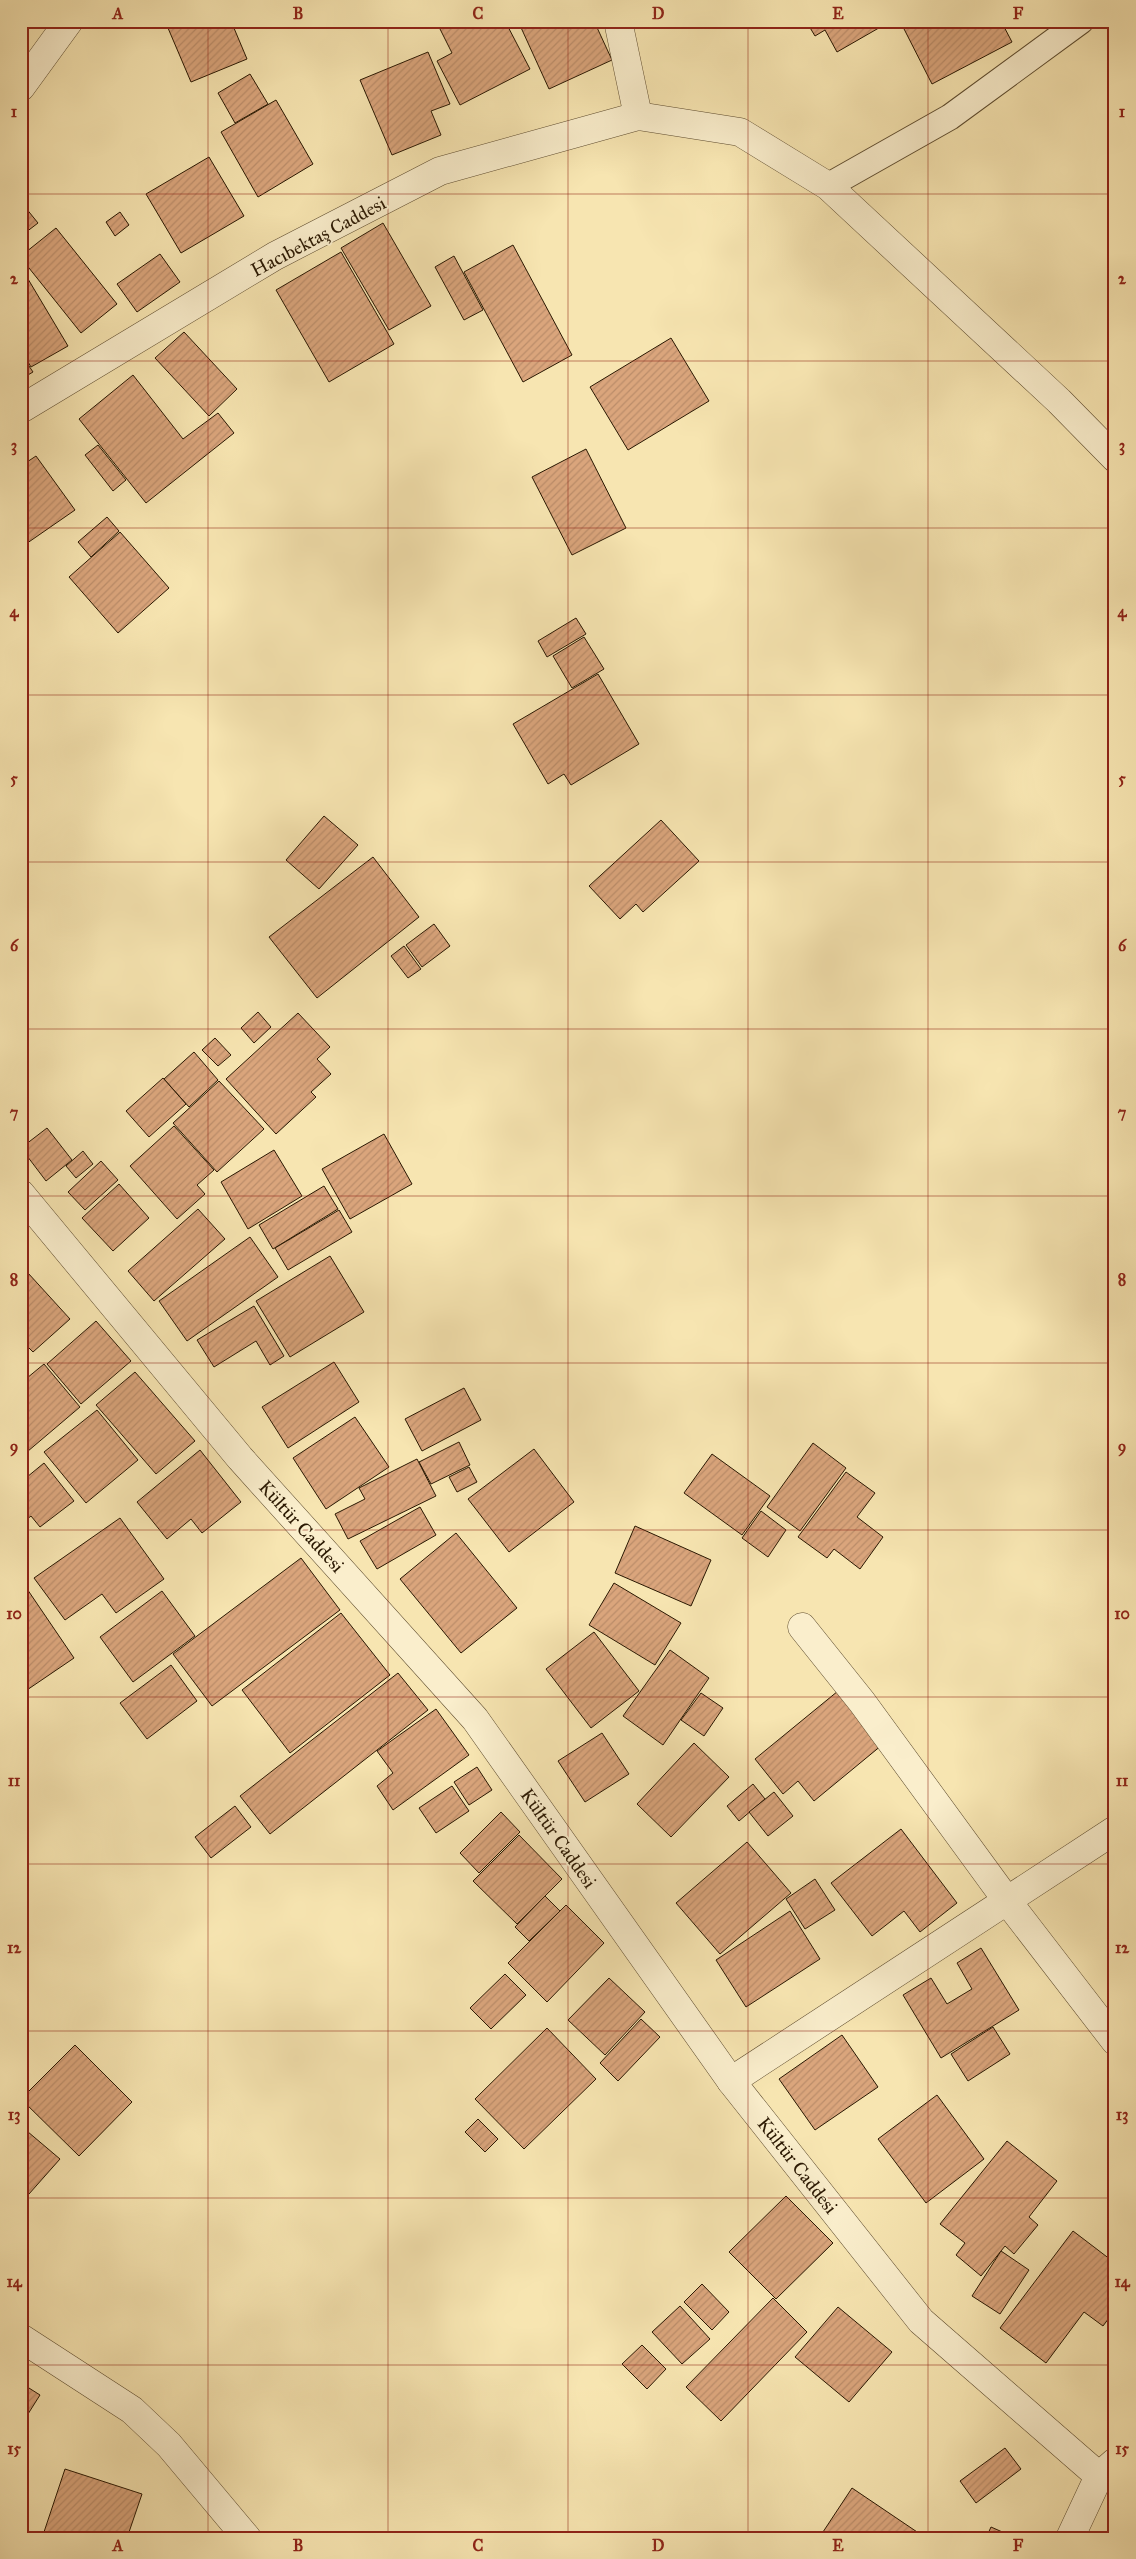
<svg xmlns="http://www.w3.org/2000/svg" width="1136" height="2559" font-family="'IM FELL Great Primer',serif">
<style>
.building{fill:url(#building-hatch);stroke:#2a1802}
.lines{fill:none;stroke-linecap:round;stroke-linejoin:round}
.service-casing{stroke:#5d4b2e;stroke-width:27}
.minor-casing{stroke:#5d4b2e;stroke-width:29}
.tertiary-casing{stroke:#5d4b2e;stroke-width:29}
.service{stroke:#faeecc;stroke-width:25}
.minor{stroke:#faeecc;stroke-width:28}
.tertiary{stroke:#faeecc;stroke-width:28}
.grid{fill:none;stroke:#8f2418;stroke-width:1;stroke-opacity:0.55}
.labels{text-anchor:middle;stroke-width:4;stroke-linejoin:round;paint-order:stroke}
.street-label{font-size:19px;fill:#2a1802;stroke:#faeecc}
.neatline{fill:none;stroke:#8f2418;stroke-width:2}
.grid-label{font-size:16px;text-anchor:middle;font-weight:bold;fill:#8f2418}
</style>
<defs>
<pattern id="building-hatch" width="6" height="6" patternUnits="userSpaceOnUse" patternTransform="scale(1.25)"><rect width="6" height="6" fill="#daa57c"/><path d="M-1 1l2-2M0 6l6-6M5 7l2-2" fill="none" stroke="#bb8d6a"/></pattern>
</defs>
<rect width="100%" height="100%" fill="#f7e5b1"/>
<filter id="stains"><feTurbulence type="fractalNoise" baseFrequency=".004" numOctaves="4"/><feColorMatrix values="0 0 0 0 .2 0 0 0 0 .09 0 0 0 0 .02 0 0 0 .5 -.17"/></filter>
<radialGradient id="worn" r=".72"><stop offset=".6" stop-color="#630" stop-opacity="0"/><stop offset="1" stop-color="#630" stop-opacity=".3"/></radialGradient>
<g class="building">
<polygon points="165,21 231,21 247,59 191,82"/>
<polygon points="436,21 505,21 530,69 460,105 437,61 452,53"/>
<polygon points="518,21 594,21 612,60 549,89"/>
<polygon points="806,21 882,21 884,25 837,52 825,30 815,36"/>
<polygon points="904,21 1001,21 1012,42 932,84 901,23"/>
<polygon points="428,52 450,104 431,111 441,135 392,155 360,80"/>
<polygon points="250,74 268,104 235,123 218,93"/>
<polygon points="276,100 313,164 258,197 221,132"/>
<polygon points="209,157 244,216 181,253 146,194"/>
<polygon points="21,202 38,223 21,236"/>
<polygon points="120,212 129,225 115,236 106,222"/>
<polygon points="383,223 431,306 389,330 341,248"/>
<polygon points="56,228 117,304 81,333 21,258 21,256"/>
<polygon points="513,245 572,355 523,382 464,272"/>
<polygon points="341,252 394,344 329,382 276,290"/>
<polygon points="160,254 180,282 137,312 117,284"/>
<polygon points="454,256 483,310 464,320 435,267"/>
<polygon points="28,279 68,346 31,367 21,350 21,283"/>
<polygon points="184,332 237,389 209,416 155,358"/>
<polygon points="671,338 709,401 628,450 590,387"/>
<polygon points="21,354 33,372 21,379"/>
<polygon points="133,375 183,439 218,413 234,433 146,503 79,419"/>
<polygon points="98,445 126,480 113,491 85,455"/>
<polygon points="586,449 626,528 572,555 532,477"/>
<polygon points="36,456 75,510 23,546 21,466"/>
<polygon points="107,517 119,531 91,557 78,542"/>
<polygon points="120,532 169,588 118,633 69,577"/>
<polygon points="576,618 586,634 547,657 538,641"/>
<polygon points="584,637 604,669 572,688 553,656"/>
<polygon points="598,674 639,744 571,785 564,774 548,784 513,724"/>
<polygon points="324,816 358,845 319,889 286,860"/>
<polygon points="661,820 699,861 643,912 636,904 620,919 589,886"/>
<polygon points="373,857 419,917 317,998 269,937"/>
<polygon points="434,924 450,946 422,967 406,945"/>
<polygon points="404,946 421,969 408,978 391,956"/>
<polygon points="258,1012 271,1027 254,1043 241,1028"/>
<polygon points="298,1013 330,1047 317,1059 331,1074 311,1092 316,1097 276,1134 226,1079"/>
<polygon points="215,1038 231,1055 218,1066 202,1050"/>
<polygon points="194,1052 218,1080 189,1107 164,1079"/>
<polygon points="163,1078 186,1104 149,1137 126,1111"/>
<polygon points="219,1081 264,1129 217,1172 173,1123"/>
<polygon points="174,1126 214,1170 197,1185 205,1194 177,1219 130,1166"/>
<polygon points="47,1128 72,1160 46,1181 21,1148"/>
<polygon points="384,1134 412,1184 350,1219 322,1169"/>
<polygon points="274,1150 302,1196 248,1229 221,1182"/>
<polygon points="83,1151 93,1164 76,1178 66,1166"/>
<polygon points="101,1161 118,1180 85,1210 68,1192"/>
<polygon points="119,1184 149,1218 113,1251 82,1218"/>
<polygon points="324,1186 338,1209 273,1249 259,1225"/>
<polygon points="198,1209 225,1239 154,1301 128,1271"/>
<polygon points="339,1210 352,1232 288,1270 275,1248"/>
<polygon points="250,1237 278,1277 187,1341 159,1301"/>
<polygon points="330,1256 364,1312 290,1357 256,1301"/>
<polygon points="28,1273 70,1319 33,1352 21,1340 21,1280"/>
<polygon points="254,1306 284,1356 270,1365 256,1341 214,1367 197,1340"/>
<polygon points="96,1321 131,1361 81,1404 47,1364"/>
<polygon points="334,1362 359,1402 288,1448 262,1407"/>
<polygon points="44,1364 80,1407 21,1457 21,1383"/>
<polygon points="135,1372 195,1441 156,1474 96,1405"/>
<polygon points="464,1388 481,1420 422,1451 405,1419"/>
<polygon points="97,1410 138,1460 86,1503 44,1452"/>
<polygon points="355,1417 389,1467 326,1509 293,1458"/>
<polygon points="459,1442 470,1465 431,1484 419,1462"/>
<polygon points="813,1443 846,1468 800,1531 767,1507"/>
<polygon points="534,1449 574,1502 509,1552 468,1499"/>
<polygon points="200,1450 241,1502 202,1533 191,1519 167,1539 137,1502"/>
<polygon points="712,1454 770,1496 742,1535 684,1493"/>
<polygon points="417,1459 436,1496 348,1539 335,1514 365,1499 359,1488"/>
<polygon points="44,1463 74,1501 40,1527 31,1516 21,1524 21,1482"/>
<polygon points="469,1467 477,1482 457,1492 449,1477"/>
<polygon points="846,1472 875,1493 857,1517 883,1537 860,1569 834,1549 827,1558 798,1537"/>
<polygon points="420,1507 436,1535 377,1569 360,1541"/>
<polygon points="761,1511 786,1530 768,1557 742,1538"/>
<polygon points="120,1518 164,1579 116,1613 102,1594 65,1620 34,1578"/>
<polygon points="635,1526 711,1560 691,1606 615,1573"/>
<polygon points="456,1533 517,1608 461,1653 400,1579"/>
<polygon points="301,1558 340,1610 212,1706 173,1654"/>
<polygon points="23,1583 74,1658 24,1692 21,1689 21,1585"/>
<polygon points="614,1583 681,1623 655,1665 589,1625"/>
<polygon points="162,1591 195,1636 133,1682 100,1637"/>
<polygon points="341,1613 390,1675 290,1753 242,1690"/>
<polygon points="594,1632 639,1691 591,1728 546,1669"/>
<polygon points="670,1650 709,1678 663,1745 623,1716"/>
<polygon points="171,1665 197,1701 147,1739 120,1703"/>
<polygon points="398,1673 428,1710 270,1834 240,1796"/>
<polygon points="838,1691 882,1745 814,1801 798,1781 783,1794 755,1759"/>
<polygon points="701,1693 723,1708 704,1736 681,1720"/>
<polygon points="436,1709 469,1755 393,1810 377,1786 393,1773 377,1751"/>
<polygon points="602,1733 629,1774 585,1802 558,1761"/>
<polygon points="694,1743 729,1777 671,1837 637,1804"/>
<polygon points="477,1767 492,1790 469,1805 454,1782"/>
<polygon points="753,1784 765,1799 739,1821 727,1806"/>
<polygon points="452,1786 469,1811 436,1833 419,1808"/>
<polygon points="774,1792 793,1816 768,1836 749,1812"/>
<polygon points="235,1806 251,1827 211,1858 195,1837"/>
<polygon points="501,1812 520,1832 479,1873 460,1853"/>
<polygon points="901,1829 957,1903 920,1932 904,1911 872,1936 831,1883"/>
<polygon points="519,1835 562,1879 517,1924 473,1881"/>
<polygon points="747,1842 791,1893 720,1954 676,1903"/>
<polygon points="815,1879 835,1910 805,1929 786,1899"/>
<polygon points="545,1896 560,1911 529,1941 515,1927"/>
<polygon points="566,1905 604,1943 547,2002 508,1963"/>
<polygon points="790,1911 820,1959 746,2007 716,1960"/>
<polygon points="981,1948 1019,2010 941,2058 903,1995 931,1978 947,2004 972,1989 957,1963"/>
<polygon points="505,1974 526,1995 491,2029 470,2008"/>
<polygon points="609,1978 645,2012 605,2055 568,2020"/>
<polygon points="641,2019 660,2037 618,2081 600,2063"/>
<polygon points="993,2027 1010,2054 968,2081 951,2054"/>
<polygon points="547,2028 596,2079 524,2149 475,2099"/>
<polygon points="842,2035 878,2087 815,2130 779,2079"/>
<polygon points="75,2045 132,2102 79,2156 21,2099"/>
<polygon points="937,2095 984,2159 926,2203 878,2139"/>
<polygon points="478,2119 498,2139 485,2152 465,2132"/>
<polygon points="21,2126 60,2159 21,2203"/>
<polygon points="1007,2141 1057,2181 1029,2217 1038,2225 1014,2254 1005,2246 981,2276 956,2255 965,2243 940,2224"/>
<polygon points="786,2196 833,2243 776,2299 729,2252"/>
<polygon points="1073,2231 1115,2263 1115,2310 1103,2326 1084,2312 1046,2363 1000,2328"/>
<polygon points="1001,2251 1029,2270 1000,2314 972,2296"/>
<polygon points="702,2284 729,2312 712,2330 684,2302"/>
<polygon points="773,2298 807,2332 721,2421 686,2387"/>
<polygon points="680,2306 710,2339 682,2364 652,2332"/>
<polygon points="838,2307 892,2352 849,2402 795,2357"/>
<polygon points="642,2345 666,2369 647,2389 622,2364"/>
<polygon points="21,2383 40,2395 28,2414 21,2410"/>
<polygon points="1005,2448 1021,2469 976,2503 960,2481"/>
<polygon points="65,2469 142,2494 127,2538 42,2538"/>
<polygon points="852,2488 926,2538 819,2538"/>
<polygon points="991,2527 1016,2538 986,2538"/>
</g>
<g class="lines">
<defs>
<polyline id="service" points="828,186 950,117 1081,21"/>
<g id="minor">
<polyline points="618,21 638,116"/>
<polyline points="21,87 69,21"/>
<polyline points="21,409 275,256 440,171 638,116 740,132 828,186 1059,401 1115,458"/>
<polyline points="802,1627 862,1702 1008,1902 1115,2041"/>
<polyline points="731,2081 1115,1830"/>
<polyline points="21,2338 132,2410 169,2445 247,2538"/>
<polyline points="1070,2538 1099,2476 1115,2462"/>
</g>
<polyline id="tertiary" points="21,1194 240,1458 475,1719 731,2081 921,2321 1099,2476"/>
</defs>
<use href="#service" class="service-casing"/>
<use href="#minor" class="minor-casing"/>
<use href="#tertiary" class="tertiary-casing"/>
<use href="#service" class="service"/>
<use href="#minor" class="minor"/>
<use href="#tertiary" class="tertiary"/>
</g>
<path class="grid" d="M208,21V2538M388,21V2538M568,21V2538M748,21V2538M928,21V2538M21,194H1115M21,361H1115M21,528H1115M21,695H1115M21,862H1115M21,1029H1115M21,1196H1115M21,1363H1115M21,1530H1115M21,1697H1115M21,1864H1115M21,2031H1115M21,2198H1115M21,2365H1115"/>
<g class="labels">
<g class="street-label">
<text transform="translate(318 236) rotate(-28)" y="7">Hacıbektaş Caddesi</text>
<text transform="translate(302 1526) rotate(48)" y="7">Kültür Caddesi</text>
<text transform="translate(559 1838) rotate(55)" y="7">Kültür Caddesi</text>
<text transform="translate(798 2165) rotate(52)" y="7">Kültür Caddesi</text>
</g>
</g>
<rect width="1136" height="2559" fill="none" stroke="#f7e5b1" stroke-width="55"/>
<rect x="28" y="28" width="1080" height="2504" class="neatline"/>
<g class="grid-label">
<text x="118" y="19">A</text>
<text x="298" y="19">B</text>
<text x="478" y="19">C</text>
<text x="658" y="19">D</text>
<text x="838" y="19">E</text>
<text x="1018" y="19">F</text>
<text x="14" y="117">1</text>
<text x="1122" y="117">1</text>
<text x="14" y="284">2</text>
<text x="1122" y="284">2</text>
<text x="14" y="451">3</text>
<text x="1122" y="451">3</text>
<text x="14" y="617">4</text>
<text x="1122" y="617">4</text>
<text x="14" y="784">5</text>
<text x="1122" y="784">5</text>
<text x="14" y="951">6</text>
<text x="1122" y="951">6</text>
<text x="14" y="1118">7</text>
<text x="1122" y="1118">7</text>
<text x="14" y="1285">8</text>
<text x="1122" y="1285">8</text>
<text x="14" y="1452">9</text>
<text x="1122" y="1452">9</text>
<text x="14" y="1619">10</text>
<text x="1122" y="1619">10</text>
<text x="14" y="1786">11</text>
<text x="1122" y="1786">11</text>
<text x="14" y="1953">12</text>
<text x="1122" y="1953">12</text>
<text x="14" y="2120">13</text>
<text x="1122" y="2120">13</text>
<text x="14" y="2287">14</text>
<text x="1122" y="2287">14</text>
<text x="14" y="2454">15</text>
<text x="1122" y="2454">15</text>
<text x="118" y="2551">A</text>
<text x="298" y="2551">B</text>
<text x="478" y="2551">C</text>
<text x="658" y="2551">D</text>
<text x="838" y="2551">E</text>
<text x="1018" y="2551">F</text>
</g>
<rect width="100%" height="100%" filter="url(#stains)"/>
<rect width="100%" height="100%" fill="url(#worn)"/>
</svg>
